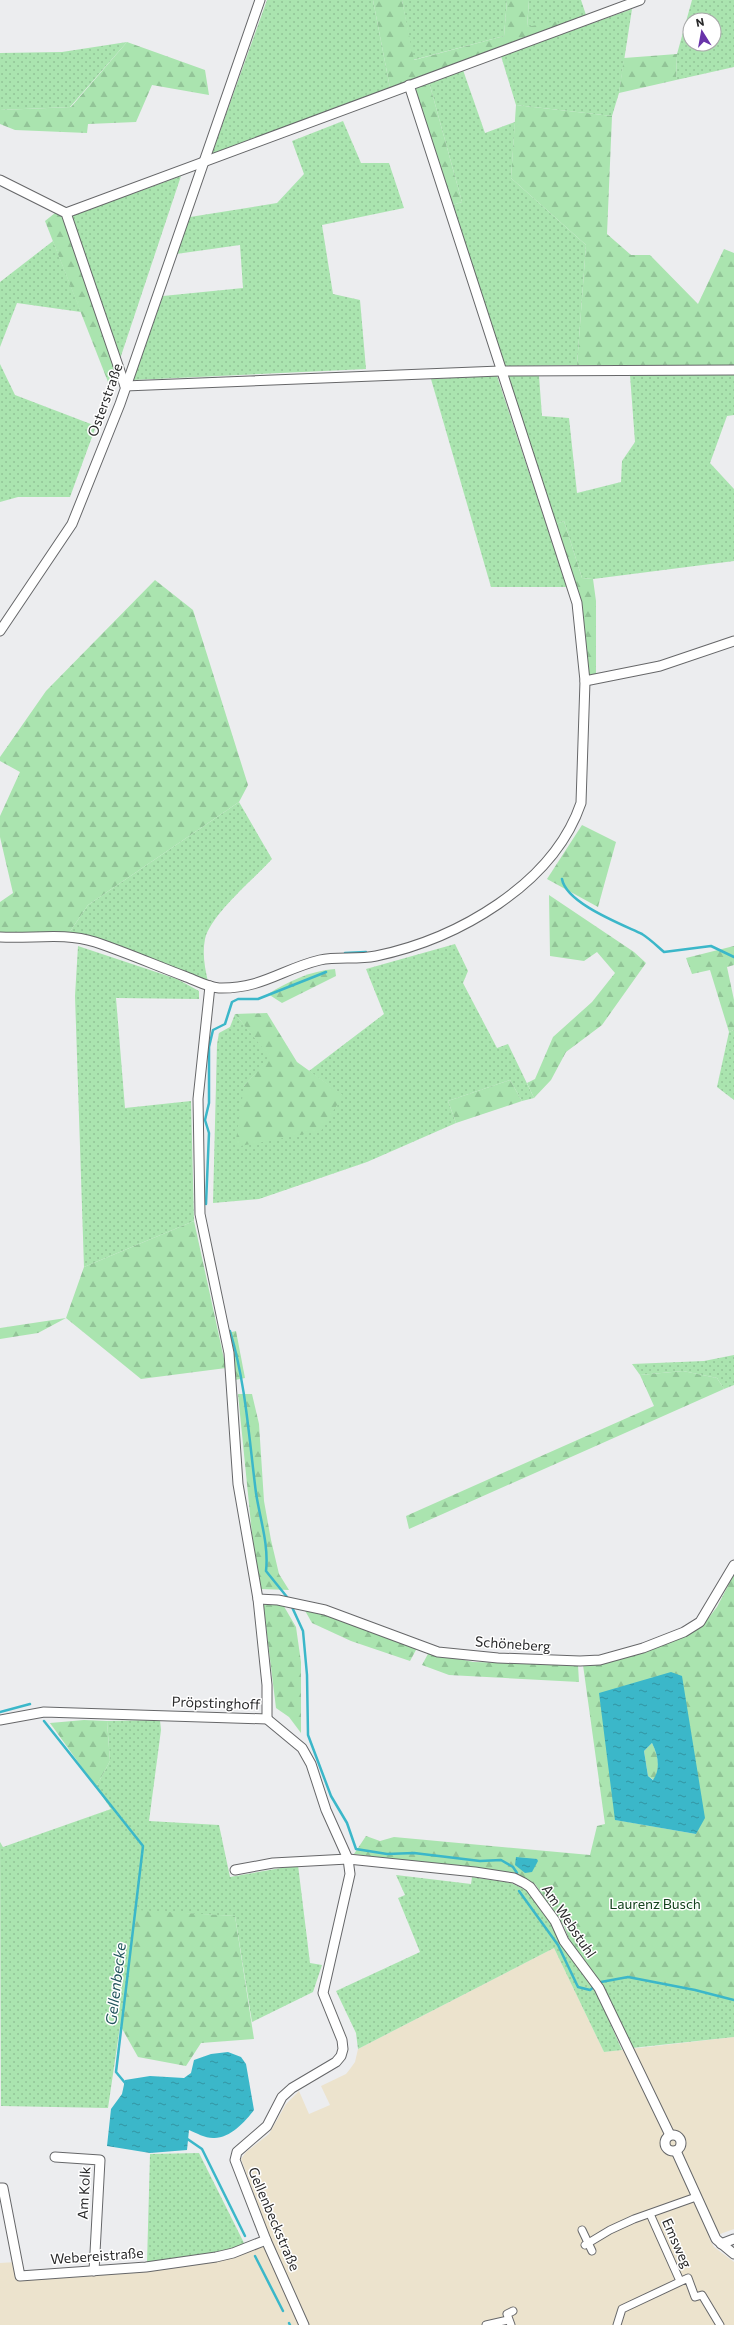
<svg xmlns="http://www.w3.org/2000/svg" width="734" height="2325" font-family="Commissioner,sans-serif">
<style>
.commercial{fill:#ece3cd}
.grass{fill:url(#grass-dots);fill-rule:evenodd}
.forest{fill:url(#forest-firs);fill-rule:evenodd}
.water{fill:url(#water-ripples);fill-rule:evenodd}
.lines{fill:none;stroke-linecap:round;stroke-linejoin:round}
.stream{stroke:#3bb7c9;stroke-width:2.5}
.pedestrian-casing{stroke:#666769;stroke-width:9}
.minor-casing{stroke:#666769;stroke-width:11}
.pedestrian{stroke:#fff;stroke-width:7}
.minor{stroke:#fff;stroke-width:9}
.labels{text-anchor:middle;stroke-width:3;stroke-linejoin:round;paint-order:stroke}
.street-label{font-size:14px;fill:#29292a;stroke:#fff}
.park-label{font-size:14px;fill:#13431c;stroke:#fff}
.water-label{font-size:15px;font-style:italic;fill:#21545c;stroke:#fff}
</style>
<defs>
<pattern id="grass-dots" width="8" height="8" patternUnits="userSpaceOnUse"><rect width="8" height="8" fill="#aae4af"/><path d="M2 2h.1M6 6h.1" fill="none" stroke="#92c497" stroke-width="1.8" stroke-linecap="round"/></pattern>
<pattern id="forest-firs" width="22" height="20" patternUnits="userSpaceOnUse"><rect width="22" height="20" fill="#aae4af"/><path d="M5 1l3.5 6h-7zM16 11l3.5 6h-7z" fill="#92c497"/></pattern>
<pattern id="water-ripples" width="26" height="14" patternUnits="userSpaceOnUse"><rect width="26" height="14" fill="#3bb7c9"/><path d="M2 4q2-2 4 0t4 0M15 11q2-2 4 0t4 0" fill="none" stroke="#3295a3"/></pattern>
</defs>
<rect width="100%" height="100%" fill="#ecedef"/>
<polygon class="commercial" points="554,1948 604,2052 734,2037 734,2229 709,2238 714,2247 734,2262 734,2325 0,2325 0,2263 16,2262 20,2276 216,2257 270,2237 241,2159 246,2152 269,2134 286,2104 299,2091 309,2114 330,2105 321,2086 346,2074 350,2069 355,2062 358,2049"/>
<g class="grass">
<polygon points="267,0 373,0 390,88 211,156"/>
<polygon points="402,0 507,0 504,36 413,60"/>
<polygon points="529,0 581,0 586,15 560,25 527,27"/>
<path d="M692,0H734V67L676,80L677,54ZM690,20H714V44H690Z"/>
<polygon points="632,9 619,93 612,116 516,105 501,56"/>
<polygon points="127,42 70,107 0,110 0,53 62,52"/>
<polygon points="463,70 485,133 515,122 511,178 586,245 577,365 504,366 452,205 462,202 429,82"/>
<polygon points="343,121 361,163 389,163 404,208 322,225 333,294 360,300 366,369 133,380 163,296 243,288 240,245 176,254 190,217 277,203 304,174 292,141"/>
<polygon points="181,176 120,359 71,216"/>
<polygon points="53,241 81,312 17,303 0,347 0,282"/>
<polygon points="0,364 15,395 96,426 70,497 18,497 0,502"/>
<polygon points="506,375 539,376 542,416 569,418 577,493 621,482 622,461 635,442 630,375 734,375 734,415 727,416 710,463 734,489 734,561 593,579 582,578 564,521 556,524"/>
<polygon points="497,376 567,587 491,587 431,379"/>
<path d="M239,802L272,859C254,879 211,914 205,939C202,954 205,968 208,982L69,933L88,905Z"/>
<polygon points="455,944 468,971 463,983 497,1048 508,1044 534,1098 522,1101 510,1080 448,1101 456,1123 367,1162 259,1199 213,1203 217,1044 219,1033 230,1027 235,1014 271,1057 244,1086 342,1095 309,1071 384,1014 366,969"/>
<polygon points="78,946 177,979 199,991 199,999 116,998 125,1108 191,1101 194,1221 84,1267 75,996"/>
<polygon points="734,1030 734,1100 717,1087 729,1032"/>
<polygon points="734,1355 734,1385 724,1389 717,1378 683,1371 640,1375 632,1364 704,1361"/>
<polygon points="160,1720 161,1730 149,1821 219,1825 230,1877 298,1865 310,1963 322,1965 313,1992 252,2022 235,1916 137,1911 108,2108 1,2106 0,1842 3,1847 111,1809 96,1787 110,1761 107,1721"/>
<polygon points="396,1875 471,1884 472,1877 511,1883 528,1891 551,1922 565,1950 596,1991 622,2050 604,2052 554,1948 358,2049 356,2033 336,1991 420,1952 398,1898 405,1895"/>
<polygon points="628,1977 695,1990 734,2000 734,2037 632,2048 601,1982"/>
<polygon points="199,2153 244,2243 229,2252 147,2263 150,2154"/>
</g>
<g class="forest">
<polygon points="373,0 402,0 414,60 504,36 507,0 529,0 527,27 557,21 560,25 390,88"/>
<polygon points="127,42 205,70 209,95 152,85 136,122 88,124 87,133 15,130 0,124 0,110 71,107"/>
<polygon points="677,54 676,80 619,93 624,58"/>
<polygon points="429,82 462,202 452,205 414,88"/>
<polygon points="516,105 612,116 607,234 631,255 650,255 698,304 724,249 734,253 734,365 577,365 586,245 511,178"/>
<polygon points="55,213 64,218 115,371 110,387 45,221"/>
<polygon points="564,521 582,578 593,579 596,601 596,675 589,676 556,524"/>
<polygon points="155,580 193,610 248,785 239,802 88,905 69,933 0,935 0,902 13,893 0,837 0,816 20,772 0,761 0,757 46,691"/>
<polygon points="582,825 616,842 598,907 547,879"/>
<polygon points="549,895 634,952 646,963 602,1025 566,1052 551,1080 534,1098 527,1083 535,1079 553,1037 592,1002 615,973 597,952 584,961 550,956"/>
<polygon points="734,946 734,965 727,967 734,1000 734,1030 729,1032 710,970 692,974 686,958"/>
<path d="M335,969L336,976L282,1003L268,994C289,981 310,971 335,969Z"/>
<polygon points="267,1013 297,1062 343,1095 321,1131 235,1147 244,1086 270,1057 235,1014"/>
<polygon points="510,1080 522,1101 456,1123 448,1101"/>
<polygon points="194,1221 226,1368 141,1379 66,1318 38,1333 0,1339 0,1328 66,1318 84,1267"/>
<polygon points="236,1331 245,1378 235,1380 228,1333"/>
<polygon points="683,1371 717,1378 724,1389 409,1529 406,1516 654,1406 640,1375"/>
<polygon points="238,1394 252,1394 259,1424 264,1501 271,1540 279,1574 289,1590 261,1589 253,1544"/>
<path d="M734,1574V2000L695,1990L628,1977L601,1982L571,1944L564,1926L535,1884L511,1873L354,1854L366,1836L380,1841L394,1837L590,1855L597,1826L605,1824L583,1665L703,1625L717,1607ZM671,1673L696,1834L616,1820Z"/>
<polygon points="263,1602 282,1603 296,1627 301,1662 301,1733 289,1717 276,1708"/>
<polygon points="303,1607 417,1648 410,1661 351,1641 312,1623"/>
<polygon points="429,1652 473,1662 578,1665 579,1682 449,1675 422,1665"/>
<polygon points="84,1720 107,1721 110,1761 96,1787 50,1723"/>
<path d="M652,1743C658,1755 661,1768 654,1780L648,1776L644,1751Z"/>
<polygon points="136,1910 235,1916 254,2039 201,2043 186,2066 138,2057 120,2025"/>
</g>
<g class="water">
<path d="M671,1672L682,1676L705,1818L696,1834L615,1820L599,1693ZM652,1743C658,1755 661,1769 653,1780L648,1776L644,1751Z"/>
<polygon points="516,1857 537,1859 538,1861 532,1872 525,1873 515,1865"/>
<path d="M228,2052L241,2057L246,2064L254,2110C245,2122 229,2139 213,2138C205,2138 196,2133 189,2130L187,2150L150,2153L107,2146L111,2109L122,2094L125,2080L150,2076L184,2078L191,2073L194,2060L211,2054Z"/>
</g>
<g class="lines">
<g class="stream">
<path d="M562,879C566,903 621,924 642,934C650,939 657,946 664,952L711,946L734,957"/>
<polyline points="345,953 366,952"/>
<polyline points="206,1204 209,1133 205,1120 209,1103 209,1047 213,1030 225,1024 232,1002 238,999 258,999 326,972"/>
<path d="M230,1331C246,1384 249,1439 256,1493C260,1519 269,1545 266,1571L287,1597"/>
<polyline points="292,1607 303,1631 307,1675 308,1735 331,1796 347,1823 356,1849 387,1854 414,1853 480,1861 501,1860 513,1867 517,1873"/>
<polyline points="0,1712 30,1704"/>
<polyline points="44,1721 143,1846 116,2072 126,2084"/>
<polyline points="519,1891 558,1945 578,1987 590,1990 594,1987"/>
<polyline points="601,1982 628,1977 695,1990 734,2000"/>
<polyline points="186,2138 202,2149 245,2236"/>
<polyline points="255,2256 283,2311"/>
<polyline points="289,2323 290,2325"/>
</g>
<defs>
<g id="pedestrian">
<polyline points="650,2214 680,2281"/>
<polyline points="582,2230 592,2251"/>
<polyline points="585,2245 610,2230 634,2219 696,2197"/>
<polyline points="486,2325 508,2320"/>
<polyline points="511,2325 507,2314 513,2311"/>
<polyline points="617,2325 622,2309 688,2278 695,2297 702,2295 720,2325"/>
</g>
<g id="minor">
<polyline points="0,180 66,213 125,386"/>
<polyline points="66,213 640,0"/>
<polyline points="125,386 500,371 734,370"/>
<polyline points="0,631 72,524 120,404 260,0"/>
<polyline points="585,681 660,666 734,641"/>
<path d="M0,937C32,939 64,932 95,942C125,952 155,965 184,976C195,980 207,987 219,988C262,989 282,969 320,960C337,956 357,960 376,956C457,939 553,885 581,803L585,681L577,603L409,85"/>
<polyline points="210,986 198,1099 200,1214 229,1353 238,1484 258,1599 267,1685 267,1719"/>
<polyline points="258,1599 278,1600 325,1610 438,1652 498,1658 580,1661 600,1660 643,1648 684,1632 700,1622 734,1565"/>
<polyline points="0,1720 44,1712 267,1719 302,1748 311,1764 326,1810 348,1859 350,1874 323,1993 342,2040 343,2049 341,2056 336,2062 292,2088 282,2097 267,2126 237,2152 235,2160 266,2240 304,2325"/>
<polyline points="235,1870 273,1863 348,1859 475,1872 514,1878 524,1883 530,1887 555,1921 564,1941 599,1988 670,2135"/>
<circle cx="673" cy="2143" r="8"/>
<polyline points="676,2151 716,2239 734,2254"/>
<polyline points="55,2157 100,2160 94,2271"/>
<polyline points="0,2188 3,2188 20,2276 146,2267 216,2257 233,2253 266,2240"/>
<polyline points="721,2244 734,2239"/>
</g>
</defs>
<use href="#pedestrian" class="pedestrian-casing"/>
<use href="#minor" class="minor-casing"/>
<use href="#pedestrian" class="pedestrian"/>
<use href="#minor" class="minor"/>
</g>
<g class="labels">
<g class="street-label">
<text transform="translate(105 400) rotate(-70)" y="5">Osterstraße</text>
<text transform="translate(513 1644) rotate(4)" y="5">Schöneberg</text>
<text transform="translate(216 1703) rotate(2)" y="5">Pröpstinghoff</text>
<text transform="translate(569 1921) rotate(56)" y="5">Am Webstuhl</text>
<text transform="translate(84 2193) rotate(-87)" y="5">Am Kolk</text>
<text transform="translate(274 2219) rotate(67)" y="5">Gellenbeckstraße</text>
<text transform="translate(677 2243) rotate(66)" y="5">Emsweg</text>
<text transform="translate(97 2256) rotate(-4)" y="5">Webereistraße</text>
</g>
<g class="park-label">
<text x="655" y="1909">Laurenz Busch</text>
</g>
<g class="water-label">
<text transform="translate(116 1984) rotate(-83)" y="5">Gellenbecke</text>
</g>
</g>
<g transform="translate(702 32) rotate(349)"><circle r="19" fill="#ffffff" stroke="#a9a9aa"/>
<path d="M0-3L7 15L0 10L-7 15Z" fill="#6833a9"/>
<text y="-6" font-size="11" font-weight="bold" text-anchor="middle" fill="#29292a">N</text>
</g>
</svg>
